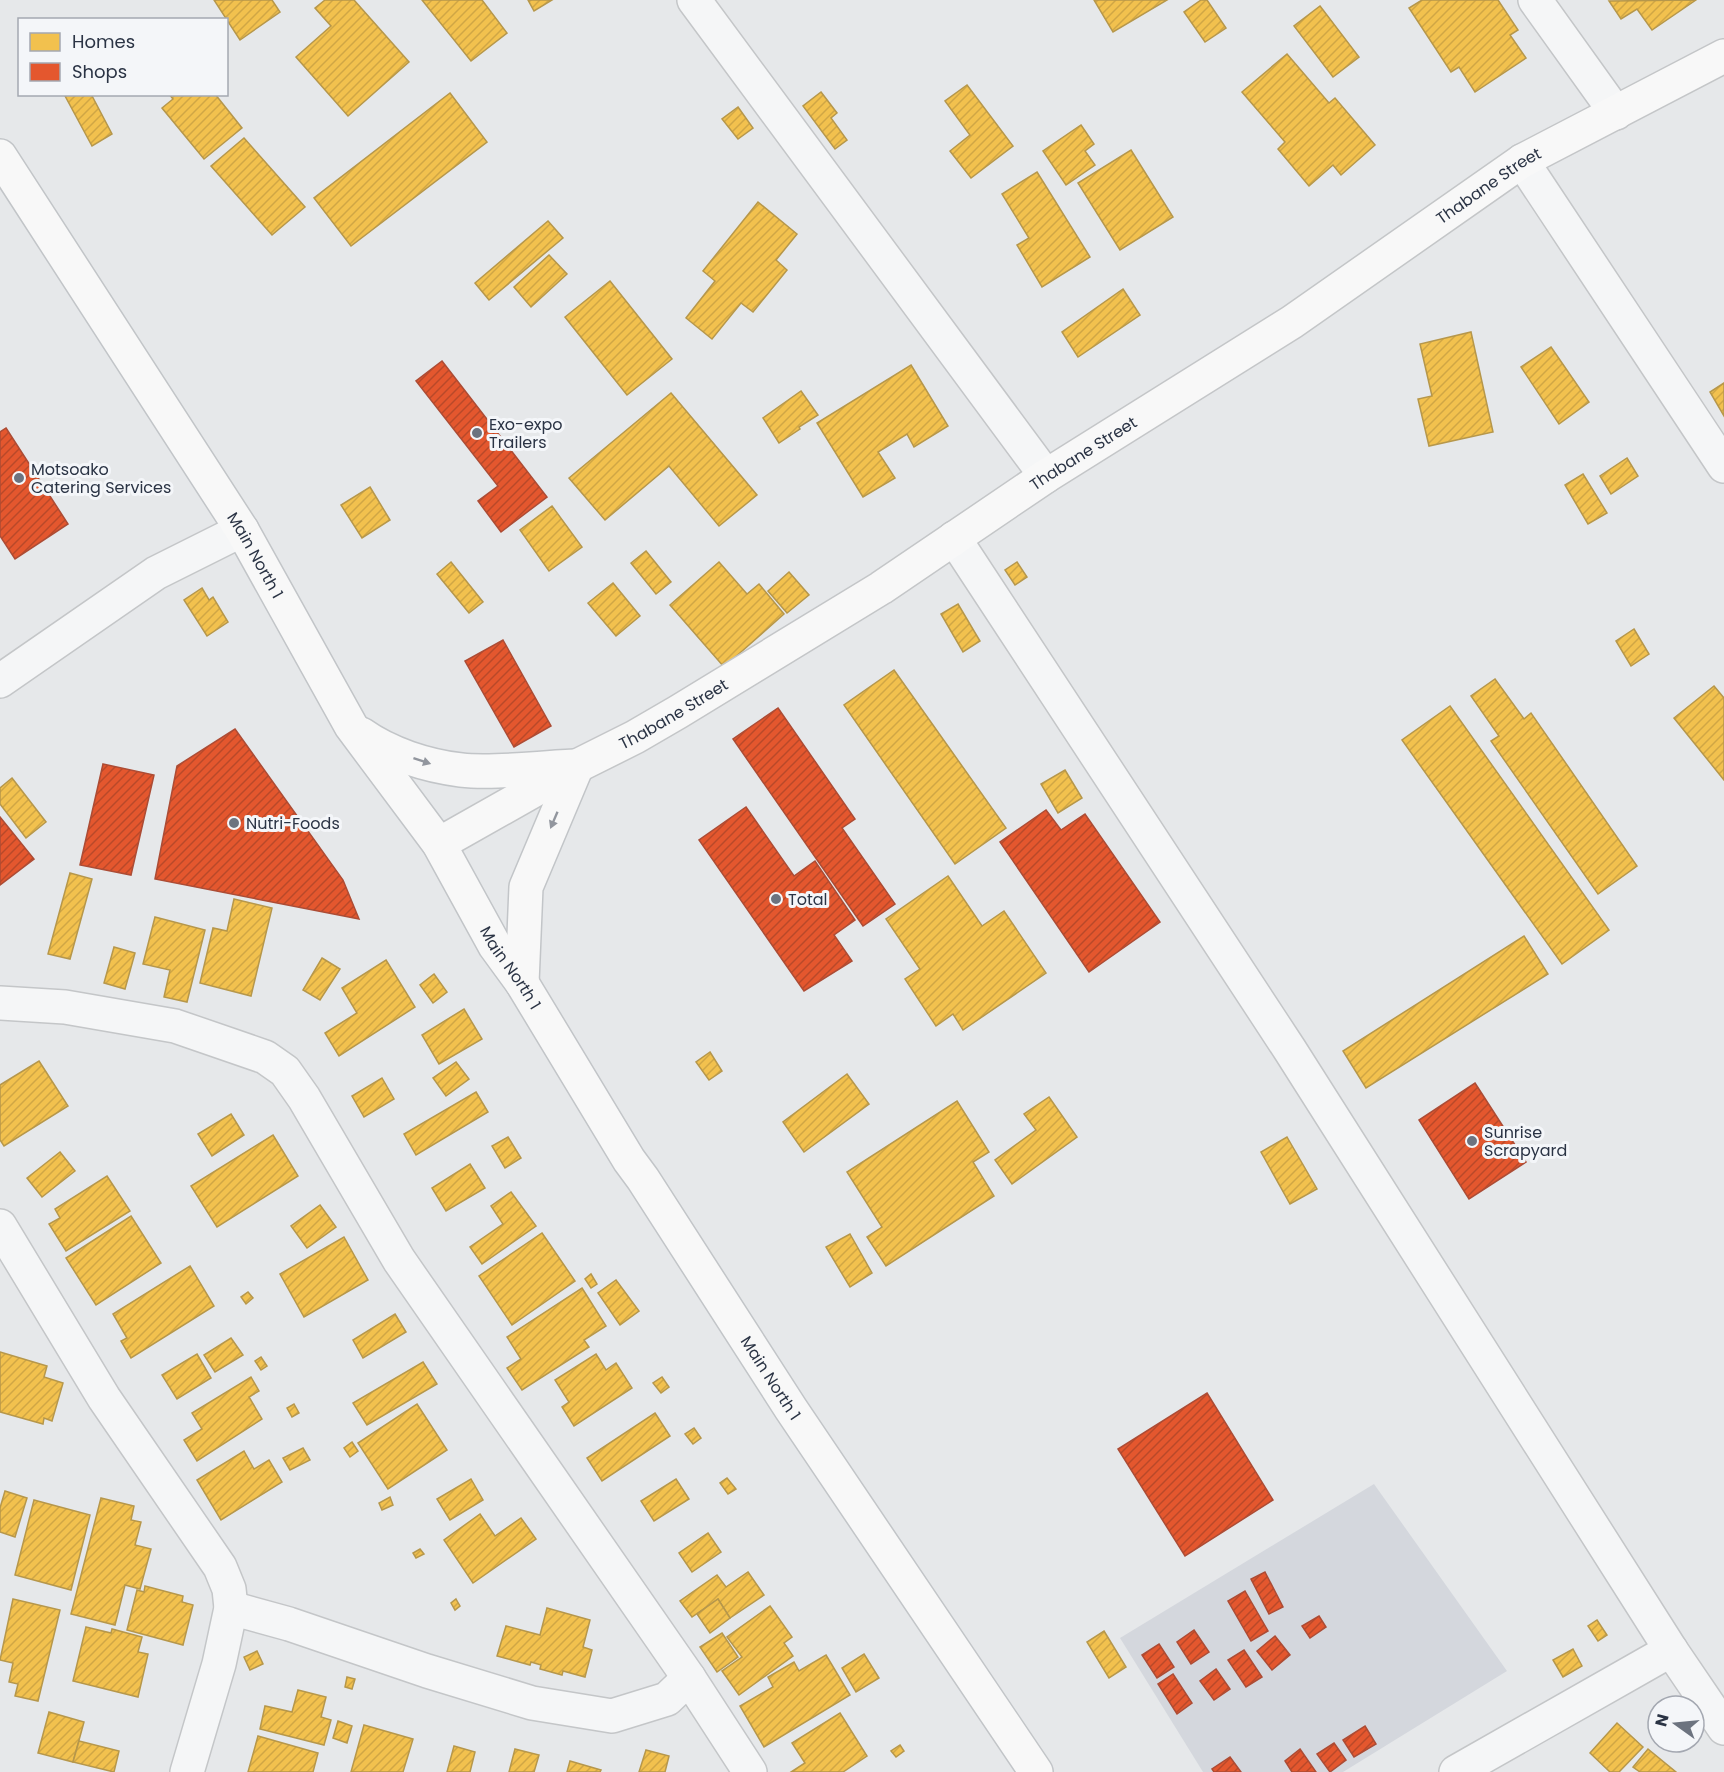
<svg xmlns="http://www.w3.org/2000/svg" width="1724" height="1772" font-family="Poppins,sans-serif">
<style>
.built{fill:#d4d7dd}
.homes{fill:url(#homes-hatch);stroke:#b6974b;stroke-width:1.5}
.shops{fill:url(#shops-hatch);stroke:#ac4c35;stroke-width:1.5}
.lines{fill:none;stroke-linecap:round;stroke-linejoin:round}
.street-casing{stroke:#c4c6c8;stroke-width:36}
.secondary-casing{stroke:#c4c6c8;stroke-width:36}
.primary-casing{stroke:#c2c5c8;stroke-width:36}
.street{stroke:#f5f6f7;stroke-width:33}
.secondary{stroke:#f8f8f8;stroke-width:33}
.primary{stroke:#f8f8f8;stroke-width:33}
.oneway{fill:#92969e}
.poi-dot{fill:#6c737f;stroke:#f4f6f9;stroke-width:2}
.labels{text-anchor:middle;stroke-width:6;stroke-linejoin:round;paint-order:stroke}
.street-label{font-size:16px;fill:#2b3445;stroke:#f4f6f9}
.poi-label{font-size:16px;fill:#2b3445;stroke:#f4f6f9;text-anchor:start}
</style>
<defs>
<pattern id="homes-hatch" width="6" height="6" patternUnits="userSpaceOnUse" patternTransform="scale(1.5)"><rect width="6" height="6" fill="#f2c14e"/><path d="M-1 1l2-2M0 6l6-6M5 7l2-2" fill="none" stroke="#d0a645"/></pattern>
<pattern id="shops-hatch" width="6" height="6" patternUnits="userSpaceOnUse" patternTransform="scale(1.5)"><rect width="6" height="6" fill="#e4572e"/><path d="M-1 1l2-2M0 6l6-6M5 7l2-2" fill="none" stroke="#b94929"/></pattern>
</defs>
<rect width="100%" height="100%" fill="#e6e8ea"/>
<polygon class="built" points="1374,1484 1507,1671 1343,1772 1203,1772 1120,1638"/>
<g class="homes">
<polygon points="214,0 272,0 280,12 240,40"/>
<polygon points="325,0 354,0 409,62 348,116 296,57 331,26 315,8"/>
<polygon points="422,0 482,0 507,33 471,61"/>
<polygon points="528,0 552,0 534,11"/>
<polygon points="1094,0 1167,0 1113,32"/>
<polygon points="1201,0 1207,0 1226,28 1205,42 1184,12"/>
<polygon points="1422,0 1498,0 1518,30 1510,35 1526,58 1475,92 1459,67 1451,72 1409,8"/>
<polygon points="1696,0 1652,30 1637,9 1621,19 1609,1"/>
<polygon points="1320,6 1359,57 1333,77 1294,26"/>
<polygon points="1287,54 1329,103 1335,98 1375,145 1341,175 1333,165 1309,186 1278,149 1285,142 1242,92"/>
<polygon points="967,85 1013,146 971,178 950,151 970,135 945,101"/>
<polygon points="821,92 837,113 831,118 847,140 835,149 803,106"/>
<polygon points="450,93 487,142 351,246 314,198"/>
<polygon points="64,94 91,94 112,134 92,146"/>
<polygon points="169,94 215,94 242,128 204,159 162,108 173,99"/>
<polygon points="738,107 753,128 738,139 722,119"/>
<polygon points="1081,125 1094,144 1085,151 1095,165 1066,185 1043,151"/>
<polygon points="244,138 305,207 272,235 211,166"/>
<polygon points="1131,150 1173,217 1120,250 1078,183"/>
<polygon points="1037,172 1090,257 1042,287 1017,245 1029,238 1002,194"/>
<polygon points="758,202 797,234 776,260 787,270 753,312 741,303 712,339 686,318 715,281 703,271"/>
<polygon points="548,221 563,238 489,300 475,283"/>
<polygon points="549,255 567,274 531,307 514,287"/>
<polygon points="610,281 672,359 627,395 565,317"/>
<polygon points="1123,289 1140,315 1078,357 1062,332"/>
<polygon points="1471,332 1493,432 1429,446 1418,399 1432,396 1420,344"/>
<polygon points="1551,347 1589,402 1559,424 1521,367"/>
<polygon points="911,365 948,426 914,447 907,434 878,452 895,478 863,497 817,423"/>
<polygon points="1724,383 1724,416 1710,392"/>
<polygon points="801,391 818,415 799,427 800,429 779,443 763,418"/>
<polygon points="671,393 757,495 719,526 669,466 605,520 569,478"/>
<polygon points="1627,458 1638,476 1611,494 1600,476"/>
<polygon points="1583,474 1607,513 1588,524 1565,485"/>
<polygon points="370,487 390,520 362,538 341,505"/>
<polygon points="552,506 582,547 549,571 520,530"/>
<polygon points="646,551 671,582 656,594 631,563"/>
<polygon points="451,562 483,602 469,613 437,574"/>
<polygon points="719,562 747,594 759,584 784,614 724,667 670,605"/>
<polygon points="1017,562 1027,577 1015,585 1005,570"/>
<polygon points="789,572 809,595 787,613 768,591"/>
<polygon points="613,583 640,616 616,636 588,603"/>
<polygon points="202,588 209,600 213,597 228,622 207,636 184,600"/>
<polygon points="958,604 980,641 963,652 941,614"/>
<polygon points="1634,629 1649,654 1631,666 1616,641"/>
<polygon points="894,670 1006,828 955,864 844,705"/>
<polygon points="1495,679 1524,719 1531,713 1637,866 1598,894 1491,741 1499,736 1471,696"/>
<polygon points="1714,686 1724,698 1724,780 1674,718"/>
<polygon points="1450,706 1609,930 1562,964 1402,740"/>
<polygon points="1065,770 1082,798 1058,813 1041,784"/>
<polygon points="12,778 46,822 26,838 0,804 0,788"/>
<polygon points="70,873 92,879 70,959 48,954"/>
<polygon points="948,876 982,926 1004,911 1046,973 963,1030 953,1014 936,1026 905,979 920,969 886,919"/>
<polygon points="234,899 272,908 251,996 200,983 213,928 227,931"/>
<polygon points="155,917 205,930 187,1002 164,997 170,970 143,964"/>
<polygon points="1524,936 1548,974 1366,1088 1343,1051"/>
<polygon points="114,947 135,953 125,989 104,983"/>
<polygon points="322,958 340,969 320,1000 303,990"/>
<polygon points="386,960 415,1007 339,1056 325,1033 357,1013 342,988"/>
<polygon points="434,974 447,992 433,1003 420,985"/>
<polygon points="464,1009 482,1039 439,1064 422,1035"/>
<polygon points="710,1052 722,1071 709,1080 696,1062"/>
<polygon points="39,1061 68,1106 4,1146 0,1140 0,1085"/>
<polygon points="456,1062 469,1079 446,1096 433,1078"/>
<polygon points="847,1074 869,1104 804,1152 783,1122"/>
<polygon points="382,1078 394,1099 364,1117 352,1096"/>
<polygon points="476,1092 488,1112 416,1155 404,1134"/>
<polygon points="1049,1097 1077,1137 1012,1184 995,1160 1036,1130 1024,1114"/>
<polygon points="957,1101 989,1152 973,1162 994,1196 886,1266 867,1237 882,1227 847,1172"/>
<polygon points="231,1114 244,1135 212,1156 198,1134"/>
<polygon points="273,1135 298,1176 217,1227 191,1186"/>
<polygon points="508,1137 521,1158 505,1168 492,1146"/>
<polygon points="1287,1137 1317,1189 1290,1204 1261,1152"/>
<polygon points="60,1152 75,1171 42,1197 27,1178"/>
<polygon points="470,1164 485,1188 446,1211 432,1188"/>
<polygon points="107,1176 130,1211 66,1251 49,1224 60,1218 55,1209"/>
<polygon points="511,1192 536,1226 482,1264 470,1247 503,1224 491,1206"/>
<polygon points="320,1205 336,1227 307,1248 291,1226"/>
<polygon points="131,1216 161,1263 96,1305 66,1258"/>
<polygon points="542,1233 575,1281 512,1325 479,1276"/>
<polygon points="850,1234 872,1273 850,1287 826,1247"/>
<polygon points="344,1237 368,1280 304,1317 280,1274"/>
<polygon points="190,1266 214,1306 131,1358 121,1341 127,1338 113,1314"/>
<polygon points="591,1274 597,1284 591,1288 585,1279"/>
<polygon points="616,1280 639,1311 620,1325 598,1293"/>
<polygon points="582,1288 606,1326 584,1340 589,1347 522,1390 507,1368 521,1359 507,1337"/>
<polygon points="248,1292 253,1298 246,1304 241,1297"/>
<polygon points="395,1314 406,1332 363,1358 353,1340"/>
<polygon points="231,1338 243,1355 215,1372 204,1355"/>
<polygon points="0,1352 47,1366 44,1377 63,1383 52,1421 44,1418 43,1424 0,1412"/>
<polygon points="197,1354 211,1378 177,1399 162,1375"/>
<polygon points="596,1354 606,1370 616,1363 632,1388 574,1426 562,1407 569,1402 555,1380"/>
<polygon points="261,1357 267,1366 261,1370 255,1361"/>
<polygon points="423,1362 437,1384 367,1425 353,1403"/>
<polygon points="251,1377 259,1391 249,1397 262,1419 197,1461 184,1440 202,1429 192,1413"/>
<polygon points="662,1377 669,1387 661,1393 653,1383"/>
<polygon points="294,1404 299,1413 292,1417 287,1408"/>
<polygon points="417,1404 447,1450 388,1489 358,1443"/>
<polygon points="655,1413 670,1436 602,1481 587,1458"/>
<polygon points="694,1428 701,1438 693,1444 685,1434"/>
<polygon points="352,1442 358,1451 350,1457 344,1448"/>
<polygon points="303,1448 310,1460 290,1470 283,1458"/>
<polygon points="244,1451 254,1469 269,1460 282,1482 221,1520 197,1480"/>
<polygon points="727,1478 736,1489 728,1494 720,1483"/>
<polygon points="471,1479 483,1500 450,1520 437,1499"/>
<polygon points="676,1479 689,1499 654,1521 641,1501"/>
<polygon points="5,1491 27,1498 15,1537 0,1532 0,1508"/>
<polygon points="390,1497 393,1505 382,1510 379,1503"/>
<polygon points="101,1498 134,1506 131,1520 141,1522 135,1545 151,1549 140,1589 125,1585 115,1625 71,1614"/>
<polygon points="34,1500 90,1515 71,1590 15,1575"/>
<polygon points="480,1514 495,1536 521,1518 536,1539 473,1583 444,1540"/>
<polygon points="708,1533 721,1552 692,1572 679,1553"/>
<polygon points="420,1549 424,1554 416,1558 413,1553"/>
<polygon points="748,1572 764,1595 730,1618 718,1599 692,1617 680,1601 717,1575 726,1587"/>
<polygon points="145,1586 183,1596 182,1602 193,1605 183,1645 127,1630 137,1590 144,1592"/>
<polygon points="13,1599 60,1610 38,1701 15,1696 18,1684 9,1682 13,1663 0,1660"/>
<polygon points="456,1599 460,1606 455,1610 451,1603"/>
<polygon points="718,1599 730,1618 710,1633 697,1614"/>
<polygon points="770,1606 792,1637 784,1643 793,1656 739,1695 722,1671 742,1657 727,1637"/>
<polygon points="547,1608 590,1620 583,1647 592,1650 585,1677 563,1671 562,1675 540,1669 541,1665 531,1662 530,1665 497,1656 506,1626 540,1635"/>
<polygon points="1597,1620 1607,1635 1598,1641 1588,1626"/>
<polygon points="86,1627 111,1633 112,1629 142,1637 138,1652 148,1654 138,1697 73,1681"/>
<polygon points="1104,1631 1126,1667 1109,1678 1087,1642"/>
<polygon points="722,1633 738,1657 717,1672 700,1647"/>
<polygon points="1573,1649 1582,1666 1563,1677 1553,1660"/>
<polygon points="257,1651 263,1664 250,1670 244,1657"/>
<polygon points="864,1654 879,1678 856,1692 842,1668"/>
<polygon points="826,1655 850,1695 764,1747 740,1706 773,1687 768,1677 794,1662 799,1671"/>
<polygon points="347,1677 355,1679 352,1689 345,1687"/>
<polygon points="298,1690 326,1697 321,1717 331,1720 324,1745 260,1729 265,1706 292,1712"/>
<polygon points="49,1712 84,1722 73,1762 38,1753"/>
<polygon points="840,1713 867,1756 843,1772 791,1772 805,1763 792,1743"/>
<polygon points="338,1721 352,1726 347,1743 333,1738"/>
<polygon points="1617,1723 1643,1747 1619,1772 1610,1772 1590,1753"/>
<polygon points="364,1725 413,1739 403,1772 351,1772"/>
<polygon points="258,1736 318,1753 313,1772 248,1772"/>
<polygon points="79,1741 119,1751 114,1772 73,1762"/>
<polygon points="900,1745 904,1751 896,1757 891,1751"/>
<polygon points="454,1746 475,1752 470,1772 447,1772"/>
<polygon points="515,1749 539,1755 534,1772 509,1772"/>
<polygon points="1648,1749 1676,1772 1640,1772 1633,1767"/>
<polygon points="646,1750 669,1756 665,1772 639,1772"/>
<polygon points="570,1761 601,1770 600,1772 567,1772"/>
</g>
<g class="shops">
<polygon points="442,361 547,497 501,532 478,501 498,486 416,381"/>
<polygon points="6,428 68,524 15,559 0,536 0,432"/>
<polygon points="503,640 551,726 514,747 465,661"/>
<polygon points="778,708 855,819 842,828 895,904 863,926 733,739"/>
<polygon points="235,729 343,880 359,919 155,879 177,766"/>
<polygon points="103,764 154,775 131,875 80,865"/>
<polygon points="746,807 794,876 815,861 855,920 834,935 852,961 804,991 699,840"/>
<polygon points="1046,810 1061,830 1085,814 1160,922 1089,972 1000,842"/>
<polygon points="0,817 34,859 0,885"/>
<polygon points="1475,1083 1526,1162 1469,1199 1419,1120"/>
<polygon points="1207,1393 1273,1500 1185,1556 1118,1449"/>
<polygon points="1265,1572 1283,1607 1269,1614 1251,1579"/>
<polygon points="1245,1591 1268,1631 1251,1641 1228,1601"/>
<polygon points="1319,1616 1326,1627 1310,1638 1302,1626"/>
<polygon points="1194,1630 1209,1652 1191,1664 1177,1642"/>
<polygon points="1275,1636 1290,1655 1272,1670 1257,1651"/>
<polygon points="1159,1644 1174,1667 1157,1678 1142,1655"/>
<polygon points="1244,1650 1262,1677 1246,1687 1228,1660"/>
<polygon points="1216,1669 1230,1689 1214,1700 1200,1681"/>
<polygon points="1173,1674 1192,1703 1177,1714 1158,1684"/>
<polygon points="1365,1726 1376,1744 1354,1757 1343,1740"/>
<polygon points="1334,1743 1346,1760 1330,1772 1317,1754"/>
<polygon points="1300,1749 1316,1772 1292,1772 1285,1761"/>
<polygon points="1230,1757 1241,1772 1214,1772 1212,1769"/>
</g>
<g class="lines">
<defs>
<g id="street">
<polyline points="694,0 1046,476"/>
<polyline points="1535,0 1616,113"/>
<polyline points="1522,161 1724,466"/>
<polyline points="954,538 1290,1050 1671,1650 1724,1728"/>
<polyline points="0,681 156,573 242,530"/>
<polyline points="0,1003 65,1007 175,1026 265,1057 285,1071 304,1098 399,1260 689,1678 750,1772"/>
<polyline points="0,1226 104,1398 220,1567 229,1589 231,1608 219,1664 187,1772"/>
<polyline points="231,1608 289,1624 427,1671 532,1703 612,1716 667,1699 689,1678"/>
<polyline points="1456,1772 1671,1650"/>
</g>
<g id="secondary">
<path id="s1" d="M439,844L577,766L635,737L678,712L881,588L1046,476L1292,322L1522,161L1724,56"/>
</g>
<g id="primary">
<path id="s2" d="M0,156L242,530L351,726L439,844L495,946L522,983L629,1160L643,1179L791,1409L1036,1772"/>
<path d="M361,734C389,754 427,766 461,770C494,774 542,767 577,766L526,887L522,983"/>
</g>
</defs>
<use href="#street" class="street-casing"/>
<use href="#secondary" class="secondary-casing"/>
<use href="#primary" class="primary-casing"/>
<use href="#street" class="street"/>
<use href="#secondary" class="secondary"/>
<use href="#primary" class="primary"/>
</g>
<defs><path id="oneway-solid" d="M-6-.8H1V-3.2L6.5 0L1 3.2V.8H-6Z" transform="scale(1.5)"/></defs>
<g class="oneway">
<use href="#oneway-solid" transform="translate(422 761) rotate(18)"/>
<use href="#oneway-solid" transform="translate(554 820) rotate(113)"/>
</g>
<g class="poi-dot">
<circle cx="477" cy="433" r="6"/>
<circle cx="19" cy="478" r="6"/>
<circle cx="234" cy="823" r="6"/>
<circle cx="776" cy="899" r="6"/>
<circle cx="1472" cy="1141" r="6"/>
</g>
<g class="labels">
<g class="street-label">
<text dy="6" stroke="none"><textPath href="#s1" startOffset="1240">Thabane Street</textPath></text>
<text dy="6" stroke="none"><textPath href="#s1" startOffset="754">Thabane Street</textPath></text>
<text dy="6" stroke="none"><textPath href="#s2" startOffset="474">Main North 1</textPath></text>
<text dy="6" stroke="none"><textPath href="#s1" startOffset="268">Thabane Street</textPath></text>
<text dy="6" stroke="none"><textPath href="#s2" startOffset="960">Main North 1</textPath></text>
<text dy="6" stroke="none"><textPath href="#s2" startOffset="1446">Main North 1</textPath></text>
</g>
<g class="poi-label">
<text x="489" y="430">Exo-expo<tspan x="489" dy="18">Trailers</tspan></text>
<text x="31" y="475">Motsoako<tspan x="31" dy="18">Catering Services</tspan></text>
<text x="246" y="829">Nutri-Foods</text>
<text x="788" y="905">Total</text>
<text x="1484" y="1138">Sunrise<tspan x="1484" dy="18">Scrapyard</tspan></text>
</g>
</g>
<rect x="18" y="18" width="210" height="78" fill="#f4f6f9" stroke="#a4a8b1" stroke-width="1.5"/>
<rect x="30" y="33" width="30" height="18" fill="#f2c14e" stroke="#a4a8b1" stroke-width="1.5"/>
<text x="72" y="48" font-size="18" fill="#2b3445">Homes</text>
<rect x="30" y="63" width="30" height="18" fill="#e4572e" stroke="#a4a8b1" stroke-width="1.5"/>
<text x="72" y="78" font-size="18" fill="#2b3445">Shops</text>
<g transform="translate(1676 1724) rotate(285)"><circle r="28" fill="#f4f6f9" stroke="#a4a8b1" stroke-width="1.5"/>
<path d="M0-4.5L10 22L0 15L-10 22Z" fill="#6c737f"/>
<text y="-9" font-size="16" font-weight="bold" text-anchor="middle" fill="#2b3445">N</text>
</g>
</svg>
